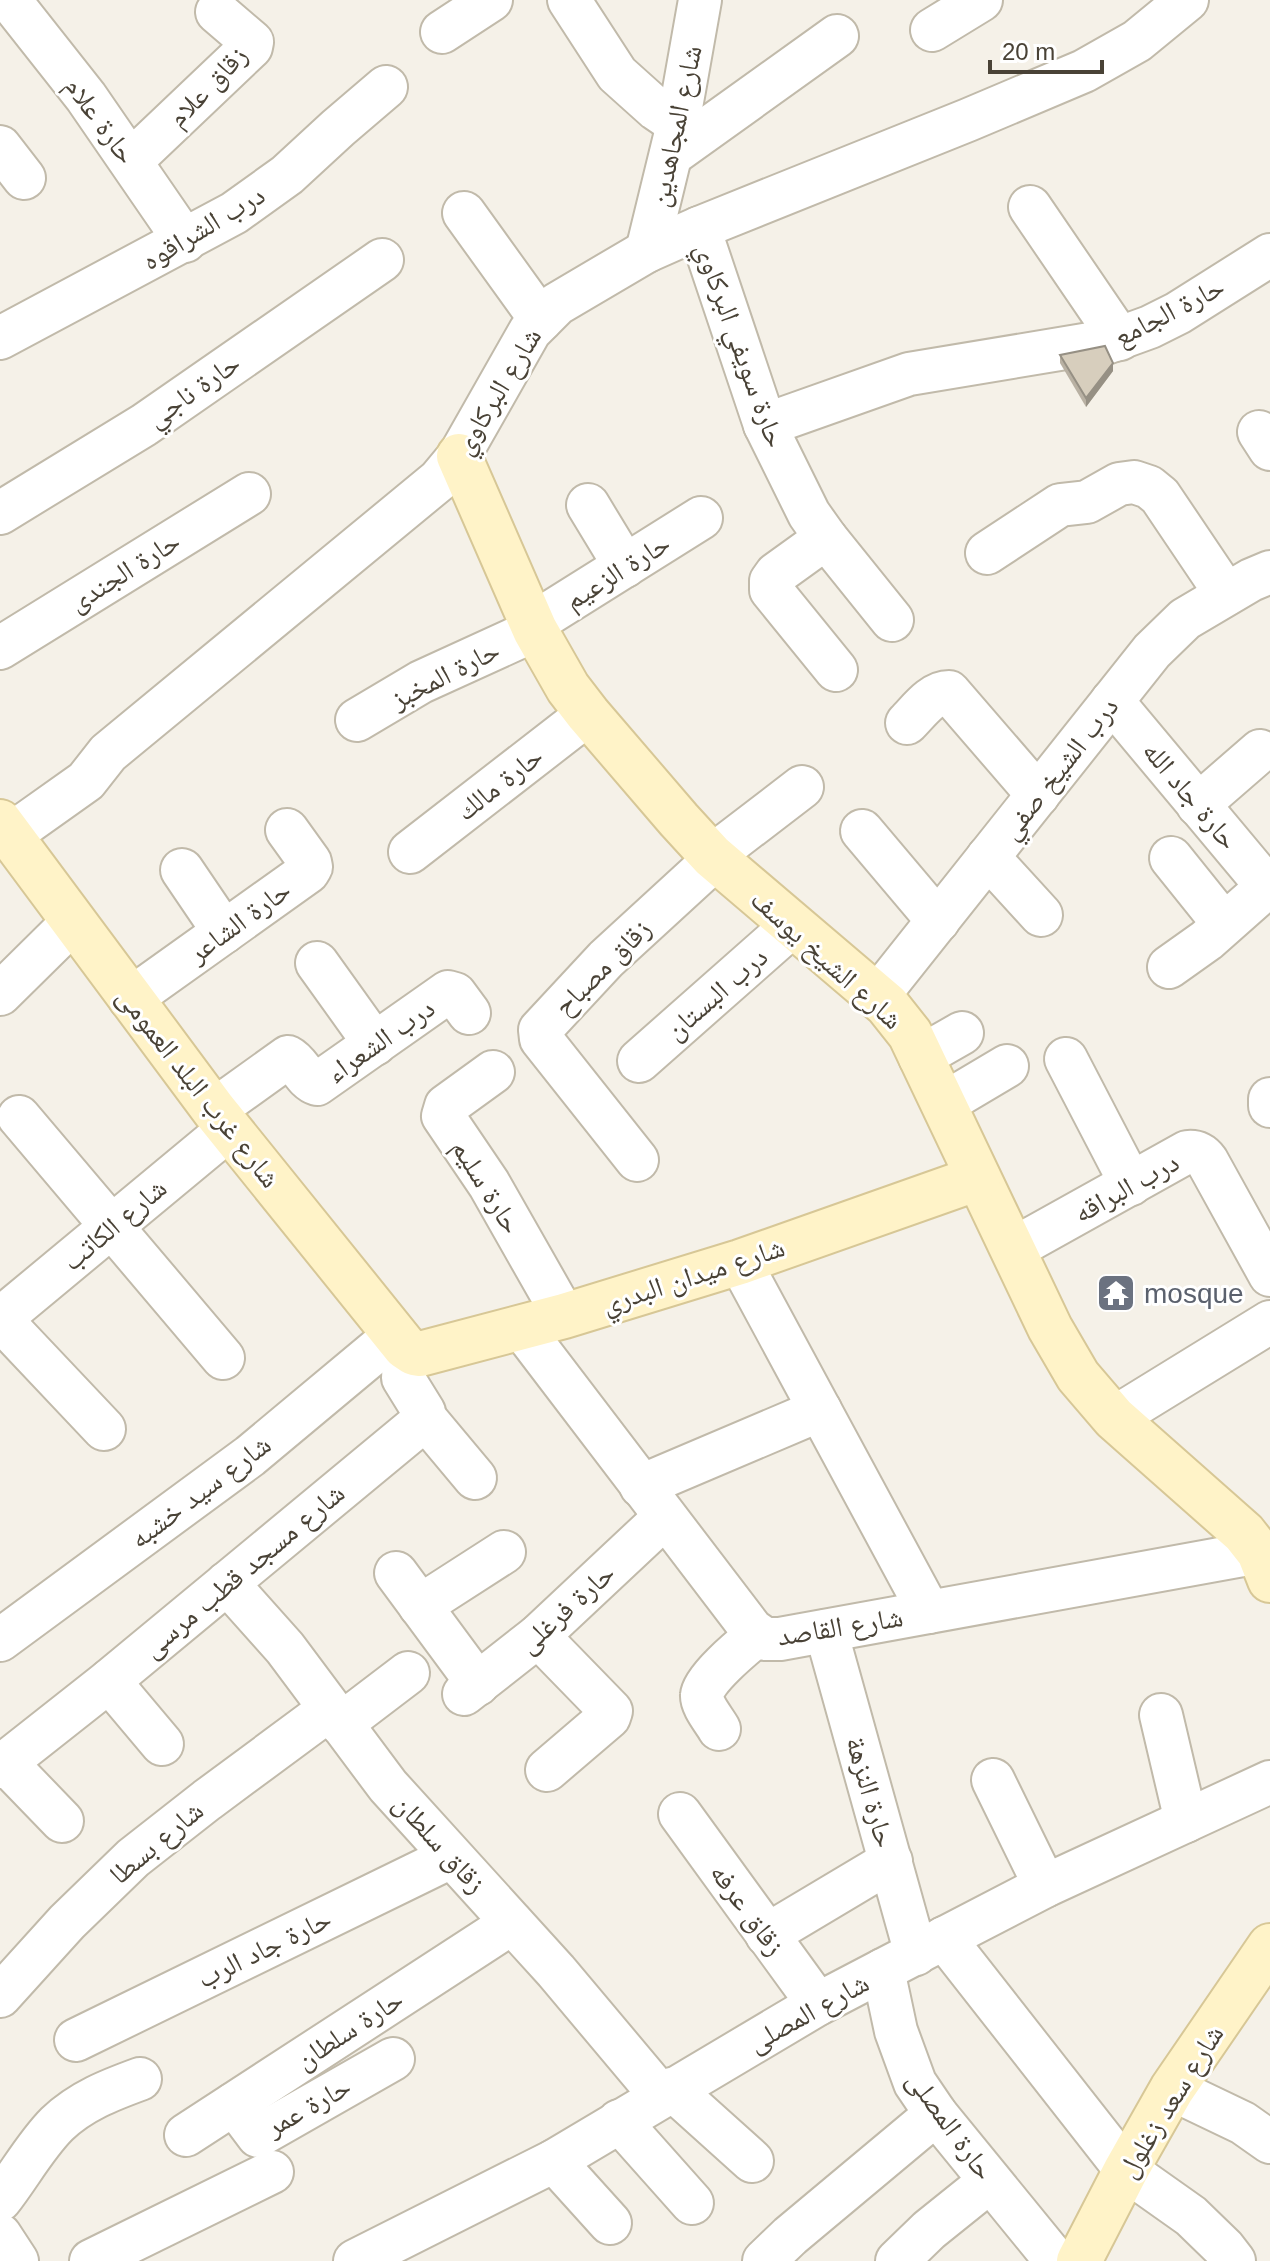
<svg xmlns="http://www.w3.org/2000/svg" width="1270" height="2261" font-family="Helvetica,'Noto Naskh Arabic',sans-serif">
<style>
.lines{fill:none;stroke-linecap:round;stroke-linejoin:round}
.street-casing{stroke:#c1baaa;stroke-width:46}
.secondary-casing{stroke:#d7c796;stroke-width:48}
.street{stroke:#fff;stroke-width:42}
.secondary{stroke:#fff3c8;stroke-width:44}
.wall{fill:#b9b1a3}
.shaded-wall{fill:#969084}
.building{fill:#d7cebd;stroke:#969084;stroke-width:2}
.labels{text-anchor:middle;stroke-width:6;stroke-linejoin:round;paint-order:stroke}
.street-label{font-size:28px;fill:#494236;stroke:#fff}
.worship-label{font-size:28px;fill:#5b616d;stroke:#fff;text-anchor:start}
</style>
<rect width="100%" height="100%" fill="#f5f1e8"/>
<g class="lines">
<defs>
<g id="street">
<polyline points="569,0 617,74 656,109 678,124"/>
<polyline points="11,2 86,97 185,241"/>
<polyline points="932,30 981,0"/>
<polyline points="442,32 491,0"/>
<polyline points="0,147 24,178"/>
<polyline points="671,155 837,36"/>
<polyline points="131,161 251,47 252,42 217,12"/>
<polyline points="464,213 541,320"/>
<polyline points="699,228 765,425 809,514 826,538 892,620"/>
<polyline points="647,251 678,124 700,0"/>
<polyline points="0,338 234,213 287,175 338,128 386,87"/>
<polyline points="1095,347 1150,327 1178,313 1270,255"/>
<polyline points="765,425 909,374 1120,339 1030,207"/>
<polyline points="1259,432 1270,449"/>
<polyline points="588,505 625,566"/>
<polyline points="0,513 144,425 382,260"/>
<polyline points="826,538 776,574 771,581 771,590 836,670"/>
<polyline points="987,553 1060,505 1087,502 1119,484 1134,482 1149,487 1160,496 1226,594"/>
<polyline points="532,624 701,518"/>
<polyline points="0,648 249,494"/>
<polyline points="1112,701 1270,890"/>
<polyline points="357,720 421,682 535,630"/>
<path d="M907,723C919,711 932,692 949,692L1038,795"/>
<polyline points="1198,805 1260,751"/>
<polyline points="862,831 938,921"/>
<polyline points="10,835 86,781 108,753 439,480 459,456 530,331 557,304 647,251 699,228 968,120 1084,71 1137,41 1187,0"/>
<polyline points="410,852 588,714"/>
<polyline points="712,856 802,787"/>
<polyline points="988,857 1041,915"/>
<polyline points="1171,858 1224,924"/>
<polyline points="182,870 224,932"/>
<polyline points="317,963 375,1044"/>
<polyline points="1169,967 1207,940 1267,887"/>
<polyline points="0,994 73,922"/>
<polyline points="877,997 1152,651 1185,619 1251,580 1270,572"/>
<polyline points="130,999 308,872 311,867 310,862 287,830"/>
<polyline points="920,1057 962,1033"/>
<polyline points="1066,1059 1131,1184"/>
<polyline points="639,1061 793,925"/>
<polyline points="493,1072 446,1106 443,1116 489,1184 564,1316"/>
<polyline points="1270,1099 1270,1106"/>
<polyline points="943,1104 1007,1066"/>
<path d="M214,1110L288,1057C300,1063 304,1080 317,1084L448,992L455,994L469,1013"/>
<polyline points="19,1117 223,1358"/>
<polyline points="637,1160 541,1039 540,1030 606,959 715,859"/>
<path d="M1013,1249L1187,1152C1196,1151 1201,1153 1207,1161L1270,1275"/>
<polyline points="740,1262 929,1612"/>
<polyline points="0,1319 229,1129"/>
<polyline points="0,1319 104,1429"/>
<polyline points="521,1327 752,1630 765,1639 780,1639 1259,1552"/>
<polyline points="424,1417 475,1478"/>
<polyline points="1114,1418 1270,1322"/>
<polyline points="641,1486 820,1410"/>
<polyline points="396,1573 478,1684"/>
<polyline points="227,1583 285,1648 388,1786 556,1971 661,2096"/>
<polyline points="420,1606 504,1552"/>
<polyline points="826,1631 916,1954"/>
<polyline points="538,1636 611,1711 609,1717 547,1770"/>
<polyline points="0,1640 250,1456 395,1335"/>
<polyline points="109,1681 162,1744"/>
<polyline points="464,1694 538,1636 665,1517"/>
<polyline points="1161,1715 1186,1821"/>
<polyline points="341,1724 408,1673"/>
<path d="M719,1729C714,1720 701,1705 702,1695C703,1679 745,1645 757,1635"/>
<polyline points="6,1763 62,1821"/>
<polyline points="0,1767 109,1681 423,1421 424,1412 403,1378 405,1347"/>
<polyline points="993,1780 1045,1886"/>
<polyline points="680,1814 818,2004"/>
<polyline points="767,1935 891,1861"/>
<polyline points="944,1938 1126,2170 1191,2216 1224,2248 1234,2261"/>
<polyline points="883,1970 896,2031 915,2083 936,2114 1056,2261"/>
<polyline points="0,1996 67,1922 133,1858 207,1800 330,1709"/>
<polyline points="76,2040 451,1857"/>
<polyline points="672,2089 752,2161"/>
<polyline points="1172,2089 1243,2123 1270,2142"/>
<polyline points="234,2104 258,2136 393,2059"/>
<polyline points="619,2121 692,2203"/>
<polyline points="186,2135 512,1923"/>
<polyline points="554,2161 610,2223"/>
<path d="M0,2200C19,2176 35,2146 57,2124C81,2101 110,2090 140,2079"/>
<polyline points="0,2235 17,2261"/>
<polyline points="91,2261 272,2172"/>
<polyline points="355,2261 554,2161 818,2004 883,1970 1045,1886 1270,1782"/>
<polyline points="764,2261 790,2236 936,2114"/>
<polyline points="897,2261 929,2230 990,2181"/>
</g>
<g id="secondary">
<polyline points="459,456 535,630 568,688 588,714 679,820 712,856 887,1005 910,1034 1050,1328 1078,1376 1114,1418 1244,1533 1259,1552 1270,1580"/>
<polyline points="0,822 214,1110 405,1347 414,1353 420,1354 564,1316 740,1262 978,1178"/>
<polyline points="1079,2261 1126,2170 1172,2089 1270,1946"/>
</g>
</defs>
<use href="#street" class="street-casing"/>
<use href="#secondary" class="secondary-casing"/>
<use href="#street" class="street"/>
<use href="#secondary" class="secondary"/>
</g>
<polygon class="wall" points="1060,355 1113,371 1086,407 1060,363"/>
<polygon class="shaded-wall" points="1113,363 1113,371 1086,407 1086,398"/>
<polygon class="building" points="1105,346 1113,363 1086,398 1060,355"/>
<defs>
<symbol id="temple-square" viewBox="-11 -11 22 22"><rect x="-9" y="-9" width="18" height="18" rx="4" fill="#6b7280" stroke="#fff"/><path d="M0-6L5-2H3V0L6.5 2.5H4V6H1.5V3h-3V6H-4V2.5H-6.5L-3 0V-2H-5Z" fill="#fff"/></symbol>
</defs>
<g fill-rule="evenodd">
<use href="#temple-square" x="1094" y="1271" width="44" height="44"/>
</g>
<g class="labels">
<g class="street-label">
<text transform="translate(207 86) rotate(-46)" y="10">زقاق علام</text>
<text transform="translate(101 120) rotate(54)" y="10">حارة علام</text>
<text transform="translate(675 126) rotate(-78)" y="10">شارع المجاهدين</text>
<text transform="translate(203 227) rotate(-31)" y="10">درب الشراقوه</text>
<text transform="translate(1169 311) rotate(-27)" y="10">حارة الجامع</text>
<text transform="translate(741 345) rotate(70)" y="10">حارة سويفي البركاوي</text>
<text transform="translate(193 390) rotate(-35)" y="10">حارة ناجي</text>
<text transform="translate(497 391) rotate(-59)" y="10">شارع البركاوي</text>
<text transform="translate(124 571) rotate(-32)" y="10">حارة الجندى</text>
<text transform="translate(617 571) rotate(-32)" y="10">حارة الزعيم</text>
<text transform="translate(445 674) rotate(-27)" y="10">حارة المخبز</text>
<text transform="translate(1059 768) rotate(-52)" y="10">درب الشيخ صفي</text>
<text transform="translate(499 783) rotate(-38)" y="10">حارة مالك</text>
<text transform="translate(1191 795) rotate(50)" y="10">حارة جاد الله</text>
<text transform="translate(239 921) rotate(-36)" y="10">حارة الشاعر</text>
<text transform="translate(827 959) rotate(42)" y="10">شارع الشيخ يوسف</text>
<text transform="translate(602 967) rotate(-45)" y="10">زقاق مصباح</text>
<text transform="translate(716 993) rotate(-41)" y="10">درب البستان</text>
<text transform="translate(380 1040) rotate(-35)" y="10">درب الشعراء</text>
<text transform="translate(199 1087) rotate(52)" y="10">شارع غرب البلد العمومى</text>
<text transform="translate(487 1186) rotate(58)" y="10">حارة سليم</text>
<text transform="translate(1126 1187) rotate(-29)" y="10">درب البراقه</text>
<text transform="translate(114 1224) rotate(-40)" y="10">شارع الكاتب</text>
<text transform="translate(693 1275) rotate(-18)" y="10">شارع ميدان البدري</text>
<text transform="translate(200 1491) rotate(-37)" y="10">شارع سيد خشبه</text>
<text transform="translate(243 1570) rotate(-40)" y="10">شارع مسجد قطب مرسى</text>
<text transform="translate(566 1608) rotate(-42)" y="10">حارة فرغلى</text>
<text transform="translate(840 1626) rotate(-9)" y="10">شارع القاصد</text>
<text transform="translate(871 1792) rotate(74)" y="10">حارة النزهة</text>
<text transform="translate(156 1842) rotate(-40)" y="10">شارع بسطا</text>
<text transform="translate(440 1843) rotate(48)" y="10">زقاق سلطان</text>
<text transform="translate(748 1909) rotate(54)" y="10">زقاق عرفه</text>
<text transform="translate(264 1948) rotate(-26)" y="10">حارة جاد الرب</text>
<text transform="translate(808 2012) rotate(-29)" y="10">شارع المصلى</text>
<text transform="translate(349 2029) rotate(-33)" y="10">حارة سلطان</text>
<text transform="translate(1170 2101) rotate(-58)" y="10">شارع سعد زغلول</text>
<text transform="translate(308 2106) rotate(-29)" y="10">حارة عمر</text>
<text transform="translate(951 2125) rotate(54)" y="10">حارة المصلى</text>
</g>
<g class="worship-label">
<text x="1144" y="1303">mosque</text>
</g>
</g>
<path d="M990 60v12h112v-12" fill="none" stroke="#494236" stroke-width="4"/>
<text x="1002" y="60" font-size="24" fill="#494236" stroke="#ffffff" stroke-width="6" paint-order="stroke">20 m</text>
</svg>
